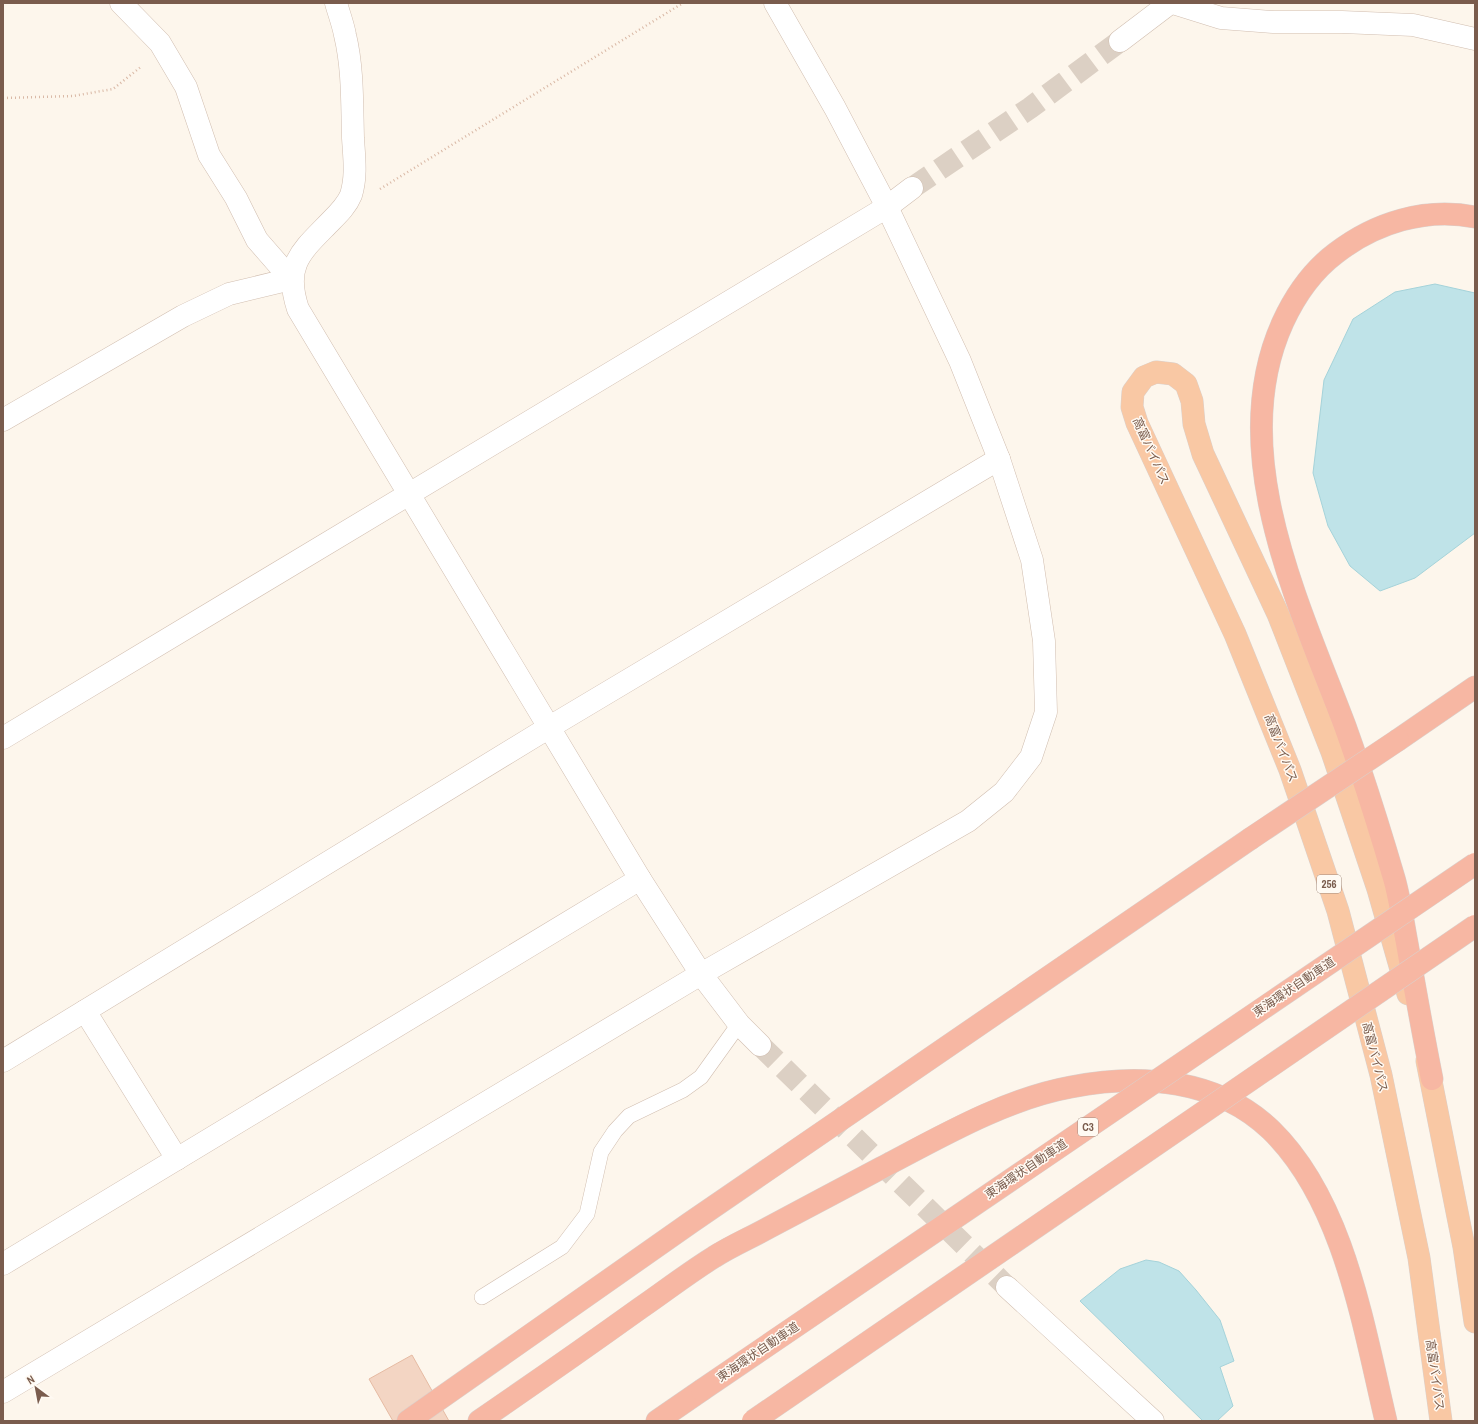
<svg xmlns="http://www.w3.org/2000/svg" width="1478" height="1424" font-family="'Archivo Narrow','Noto Sans JP',sans-serif">
<style>
.water{fill:#bfe3e8;stroke:#a5d3da}
.building{fill:#f3d5c3;stroke:#e6bba3}
.lines{fill:none;stroke-linecap:round;stroke-linejoin:round}
.minor-tunnel{stroke:#dcd0c4;stroke-width:22;stroke-dasharray:22 11;stroke-linecap:butt}
.service-casing{stroke:#d1beb0;stroke-width:16}
.minor-casing{stroke:#d1beb0;stroke-width:23}
.trunk-casing{stroke:#dad1cd;stroke-width:23}
.motorway-casing{stroke:#dad1cd;stroke-width:23}
.path{stroke:#d9b8a5;stroke-width:2.5;stroke-dasharray:1 3;stroke-linecap:butt}
.service{stroke:#fff;stroke-width:15}
.minor{stroke:#fff;stroke-width:22}
.trunk{stroke:#f9c8a4;stroke-width:22}
.motorway{stroke:#f7b7a3;stroke-width:22}
.motorway-bridge-casing{stroke:#dad1cd;stroke-width:23;stroke-linecap:butt}
.motorway-bridge{stroke:#f7b7a3;stroke-width:22}
.labels{text-anchor:middle;stroke-width:3;stroke-linejoin:round;paint-order:stroke}
.shield{fill:#fffaf3;stroke:#a28b7f;stroke-width:1}
.shield-label{font-size:11px;font-weight:bold;fill:#7a5c4d}
.street-label{font-size:12px;fill:#7a5c4d;stroke:#fffaf3}
</style>
<rect width="100%" height="100%" fill="#fdf6ec"/>
<g class="water">
<polygon points="1435,284 1475,293 1475,533 1415,578 1380,591 1350,566 1328,526 1313,473 1324,380 1353,319 1395,292"/>
<polygon points="1146,1260 1159,1262 1179,1271 1196,1290 1220,1320 1234,1361 1220,1367 1233,1406 1217,1421 1203,1421 1080,1301 1120,1269"/>
</g>
<polygon class="building" points="412,1355 449,1421 393,1421 369,1379"/>
<g class="lines">
<g class="minor-tunnel">
<polyline points="912,188 1030,108 1120,41"/>
<polyline points="760,1045 1007,1287"/>
</g>
<defs>
<polyline id="service" points="482,1297 562,1247 587,1214 601,1152 615,1131 629,1116 683,1090 701,1077 739,1024"/>
<g id="minor">
<polyline points="121,3 160,43 186,87 209,155 236,198 257,240 291,279"/>
<path d="M336,3C339,14 343,24 345,35C353,68 352,104 353,138C354,156 357,176 351,195C347,205 339,213 331,221C302,251 283,264 298,309L640,879L701,974L739,1024L760,1045"/>
<polyline points="1173,3 1221,18 1273,22 1342,22 1413,25 1475,39"/>
<polyline points="1120,41 1170,3"/>
<polyline points="3,420 183,316 229,294 291,279"/>
<polyline points="3,738 887,207 912,188"/>
<polyline points="85,1011 177,1159"/>
<polyline points="3,1061 548,728 999,459"/>
<polyline points="3,1264 640,879"/>
<polyline points="1007,1287 1153,1421"/>
<polyline points="3,1392 701,974 968,821 1004,792 1031,757 1046,712 1044,641 1032,560 999,459 960,361 887,207 835,108 775,3"/>
</g>
<g id="trunk">
<polyline points="1408,994 1378,889 1332,752 1278,614 1203,454 1194,424 1192,401 1186,384 1173,374 1156,372 1144,377 1133,392 1132,407 1137,423 1235,634 1290,770 1338,911 1381,1075 1419,1258 1441,1421"/>
<polyline points="1427,1061 1464,1247 1475,1322"/>
</g>
<g id="motorway">
<polyline points="1398,740 1475,687"/>
<path d="M1432,1079C1423,1034 1415,989 1407,943C1403,922 1400,899 1394,878C1379,827 1363,776 1345,726C1299,604 1224,451 1283,322C1295,296 1312,271 1336,253C1375,223 1425,207 1475,217"/>
<polyline points="408,1421 690,1223 1250,839"/>
<path d="M479,1421C533,1384 586,1347 639,1309C664,1292 688,1273 714,1257C731,1246 750,1238 768,1228C806,1208 843,1188 881,1168C940,1137 1005,1099 1071,1087C1141,1073 1218,1079 1271,1130C1344,1201 1363,1325 1386,1421"/>
<polyline points="657,1421 702,1390"/>
</g>
</defs>
<use href="#service" class="service-casing"/>
<use href="#minor" class="minor-casing"/>
<use href="#trunk" class="trunk-casing"/>
<use href="#motorway" class="motorway-casing"/>
<g class="path">
<polyline points="3,98 73,96 113,89 142,66"/>
<polyline points="380,189 683,3"/>
</g>
<use href="#service" class="service"/>
<use href="#minor" class="minor"/>
<use href="#trunk" class="trunk"/>
<use href="#motorway" class="motorway"/>
<defs>
<g id="motorway-bridge">
<polyline points="1250,839 1398,740"/>
<polyline points="702,1390 1475,864"/>
<polyline points="753,1421 1475,926"/>
</g>
</defs>
<use href="#motorway-bridge" class="motorway-bridge-casing"/>
<use href="#motorway-bridge" class="motorway-bridge"/>
</g>
<g class="labels">
<g class="shield">
<rect x="1317" y="875" width="24" height="18" rx="3"/>
<rect x="1078" y="1118" width="20" height="18" rx="3"/>
</g>
<g class="shield-label">
<text x="1329" y="888">256</text>
<text x="1088" y="1131">C3</text>
</g>
<g class="street-label">
<text transform="translate(1151 451) rotate(66)" y="4">高富バイパス</text>
<text transform="translate(1281 748) rotate(69)" y="4">高富バイパス</text>
<text transform="translate(1294 987) rotate(-34)" y="4">東海環状自動車道</text>
<text transform="translate(1375 1057) rotate(76)" y="4">高富バイパス</text>
<text transform="translate(1026 1169) rotate(-34)" y="4">東海環状自動車道</text>
<text transform="translate(758 1352) rotate(-34)" y="4">東海環状自動車道</text>
<text transform="translate(1435 1375) rotate(82)" y="4">高富バイパス</text>
</g>
</g>
<rect width="1478" height="1424" fill="none" stroke="#7a5c4d" stroke-width="8"/>
<g transform="translate(36 1388) rotate(328)" stroke="#fffaf3" stroke-width="3" paint-order="stroke">
<path d="M0-3L7 15L0 10L-7 15Z" fill="#7a5c4d"/>
<text y="-6" font-size="11" font-weight="bold" text-anchor="middle" fill="#7a5c4d">N</text>
</g>
</svg>
